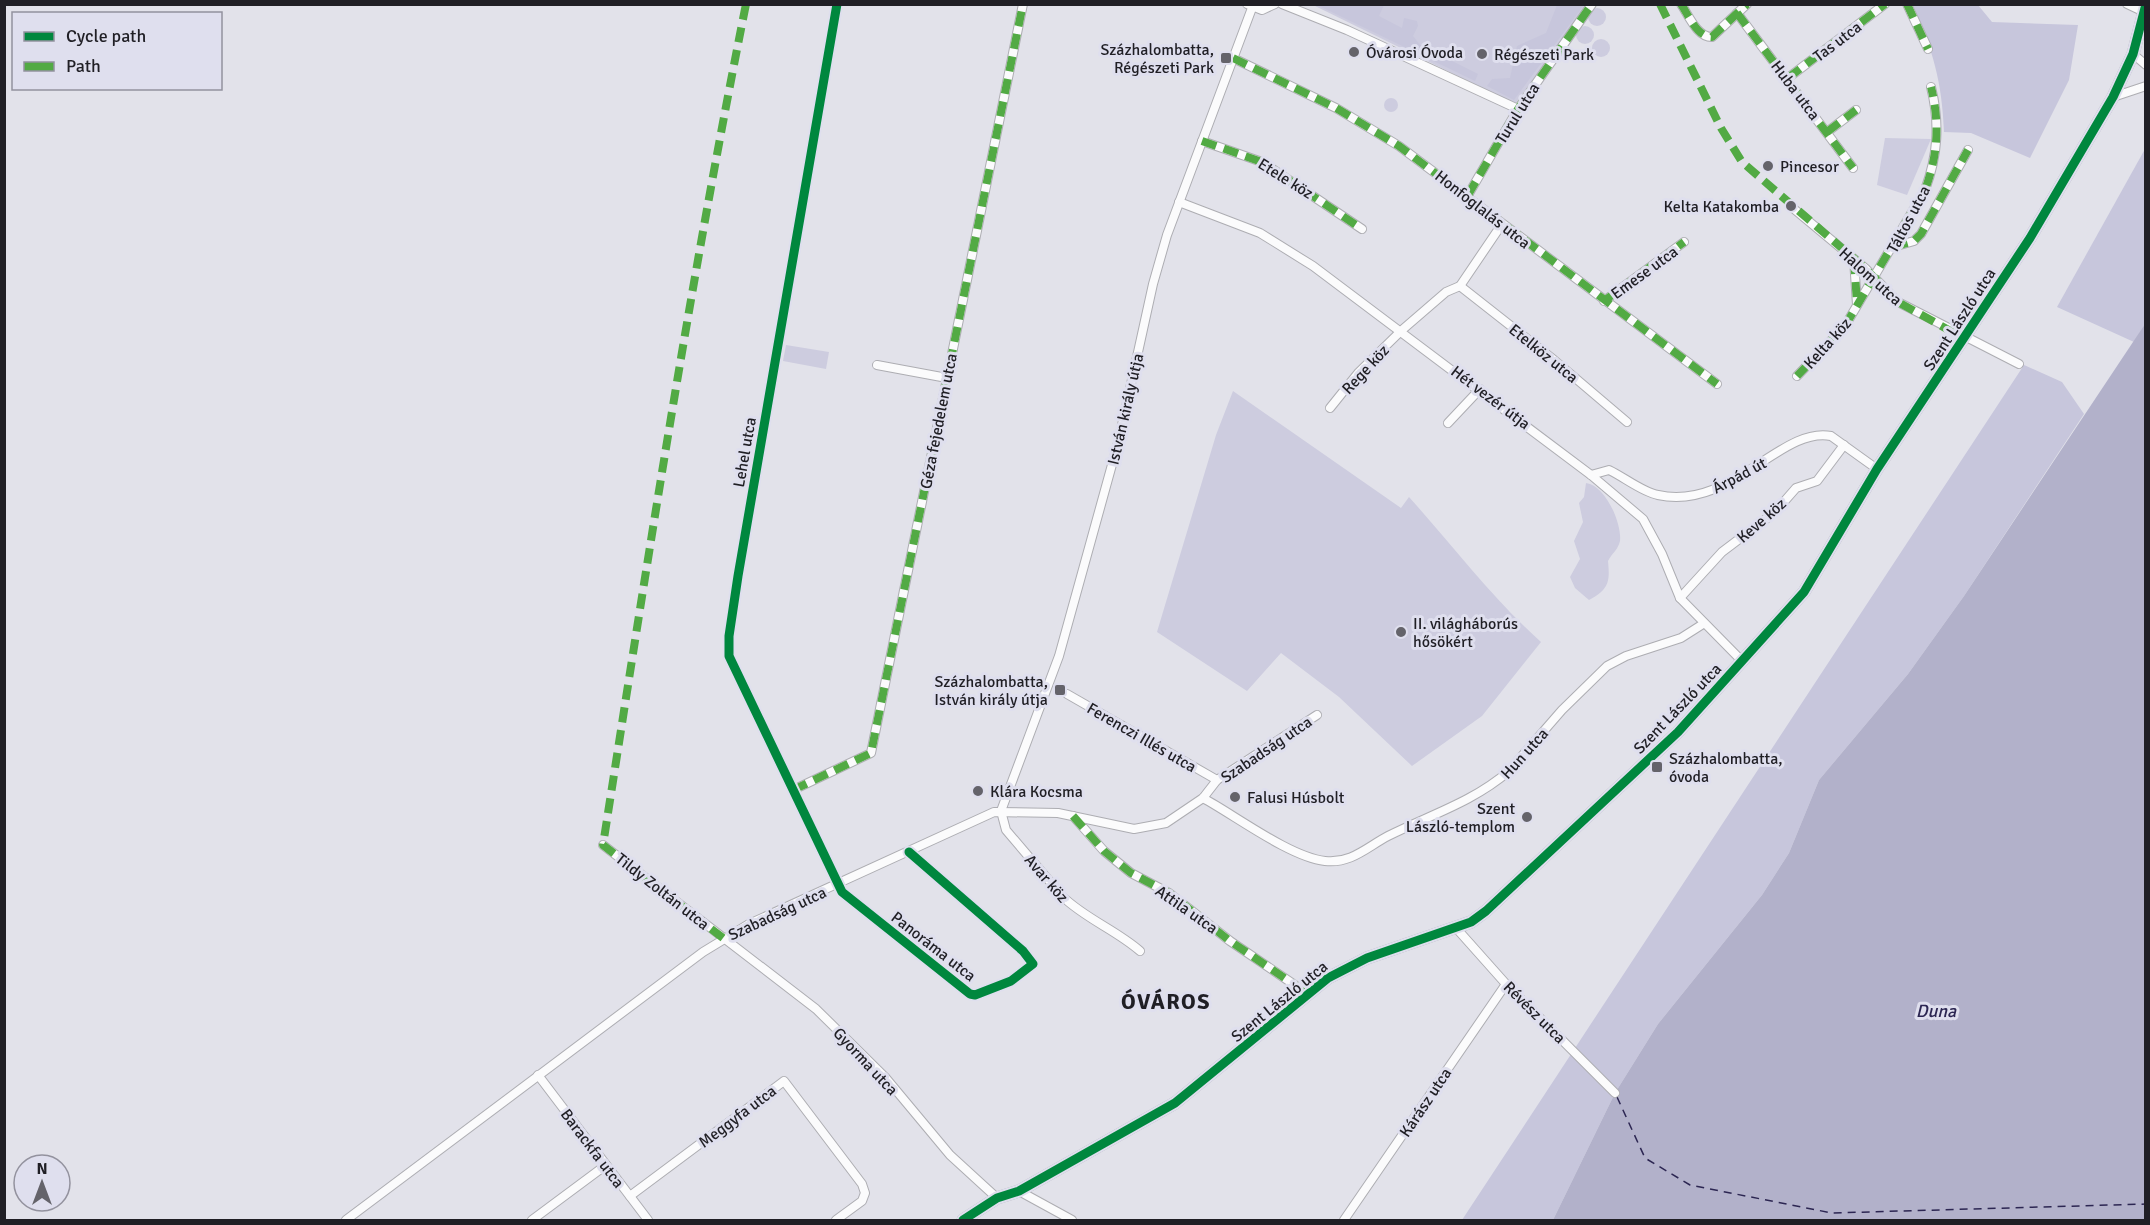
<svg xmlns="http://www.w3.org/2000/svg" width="2150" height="1225" font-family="Signika,sans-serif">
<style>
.green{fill:#cdccdf}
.forest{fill:#c7c6dc}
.water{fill:#b2b1ca}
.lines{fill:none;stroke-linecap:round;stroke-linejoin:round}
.ferry{stroke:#2c2652;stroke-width:1.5;stroke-dasharray:8 6;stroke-linecap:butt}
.street-casing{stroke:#adadb2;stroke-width:10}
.secondary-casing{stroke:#adadb2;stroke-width:13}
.street{stroke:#fbfbfc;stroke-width:8}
.secondary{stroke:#fbfbfc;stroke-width:10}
.quiet{stroke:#52aa44;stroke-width:8;stroke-dasharray:15 8;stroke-linecap:butt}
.cycleway-casing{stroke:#dfdfee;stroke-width:13}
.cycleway{stroke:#00873e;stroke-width:9}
.poi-dot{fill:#64636a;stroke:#dfdfee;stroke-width:2}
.labels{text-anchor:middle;stroke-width:6;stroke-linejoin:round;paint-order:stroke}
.street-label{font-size:16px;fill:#201f25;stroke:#dfdfee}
.poi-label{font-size:16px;fill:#201f25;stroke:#dfdfee;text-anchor:start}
.water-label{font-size:18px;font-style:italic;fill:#2c2652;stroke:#dfdfee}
.district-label{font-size:22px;font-weight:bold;letter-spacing:1.5px;fill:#201f25;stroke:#dfdfee}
</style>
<rect width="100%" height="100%" fill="#e2e2ea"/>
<g class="green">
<polygon points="1313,5 1587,5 1515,104"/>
<circle cx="1597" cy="17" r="9"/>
<circle cx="1585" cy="35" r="9"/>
<circle cx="1601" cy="48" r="9"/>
<circle cx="1391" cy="105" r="7"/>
<polygon points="1885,138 1931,139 1907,195 1877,185"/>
<polygon points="786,345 829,352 826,369 783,361"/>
<path d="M1233,391L1401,508L1409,497C1454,547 1491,597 1541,642L1482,716L1412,766L1339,697L1281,653L1247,691L1157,632L1216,435Z"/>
<path d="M1586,483C1605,485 1622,523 1620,541C1618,550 1612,553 1608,561C1610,582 1609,589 1589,600L1575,588L1570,577L1580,559L1574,541L1583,522L1579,503L1584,497Z"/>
</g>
<g class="forest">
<polygon points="1317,5 1384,5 1379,16 1402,28 1404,18 1417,21 1418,26 1413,36 1420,45 1478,74 1475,81"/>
<polygon points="1557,5 1584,5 1514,100 1487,86 1492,79 1510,78 1517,46 1546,33"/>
<path d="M1913,5H1978L1992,22L2078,25L2069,80L2030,158L1971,133L1944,132C1942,81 1933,51 1913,5Z"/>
<polygon points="2145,149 2145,324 2134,342 2057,307"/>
<polygon points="2024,365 2062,382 2084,414 1964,596 1908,674 1819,780 1789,853 1762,895 1658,1024 1615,1093 1553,1220 1462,1220"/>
</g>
<polygon class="water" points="2145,324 2145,1220 1553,1220 1615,1093 1658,1024 1762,895 1789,853 1819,780 1908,674 1964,596"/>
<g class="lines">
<polyline class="ferry" points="1617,1097 1645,1158 1690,1185 1832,1213 2146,1204"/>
<defs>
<g id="street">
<polyline points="837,4 738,576 729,636 729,656 842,892 970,994 975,995 1011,981 1033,964 1023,951 909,852"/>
<polyline points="1247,4 1262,10 1275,4"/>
<polyline points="1282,4 1347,30 1518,109"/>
<path d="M1681,4C1689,16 1697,37 1712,37L1747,4"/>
<polyline points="1907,4 1928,49"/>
<polyline points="2127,4 2144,12"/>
<polyline points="1737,13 1853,168"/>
<polyline points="2133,54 2146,65"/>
<polyline points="1233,58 1336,108 1399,146 1717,384"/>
<polyline points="1788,78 1885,4"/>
<polyline points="2113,97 2146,86"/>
<polyline points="1827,132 1856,110"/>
<polyline points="1202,141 1262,162 1362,229"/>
<polyline points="1468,195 1518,109 1592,4"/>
<polyline points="1179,202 1260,233 1313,266 1591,475 1643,519 1662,554 1680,598 1742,661"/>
<polyline points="1794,209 1865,268 1898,302 2019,364"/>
<polyline points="1893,247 1914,241 1921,234 1968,150"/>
<polyline points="1854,259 1857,305"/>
<polyline points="1460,286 1554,360 1627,422"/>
<polyline points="1604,301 1684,242"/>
<polyline points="877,365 947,378"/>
<path d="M1797,376L1845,326L1925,190C1938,155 1940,123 1931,87"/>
<polyline points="1330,408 1359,372 1402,330 1446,292 1460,286 1502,224"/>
<polyline points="1448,423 1480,389"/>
<path d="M1591,475L1609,470C1624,477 1642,492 1658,495C1731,511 1781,426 1831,436L1877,469"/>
<polyline points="1680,598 1722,552 1775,512 1796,488 1817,481 1844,445"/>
<polyline points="1067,694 1217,780"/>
<polyline points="793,790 871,753 1023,4"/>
<path d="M1203,798C1236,816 1290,857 1325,861C1351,864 1367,847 1388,836C1430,815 1473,802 1509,771L1562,710L1607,666L1626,656L1681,638L1703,624"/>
<polyline points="1073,816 1104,851 1131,873 1169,893 1230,941 1308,994"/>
<polyline points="603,845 816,1009 885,1077 950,1155 997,1198"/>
<polyline points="1457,929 1506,984 1615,1093"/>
<path d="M1140,951C1116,930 1086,919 1063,897L1006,830L1001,811L1059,656L1118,443L1153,284L1167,235L1252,8"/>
<polyline points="538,1075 648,1220"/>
<polyline points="1019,1191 1072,1220"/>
<polyline points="630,1196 784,1081 862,1184 865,1193 862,1201 836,1220"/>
<polyline points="346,1220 703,952 749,924 994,812 1058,813 1134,829 1166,823 1203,798 1217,780 1317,715"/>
<polyline points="532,1220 606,1165"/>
<polyline points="1344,1220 1506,984"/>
</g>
<polyline id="secondary" points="963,1220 997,1198 1019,1191 1175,1103 1328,978 1367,958 1471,922 1486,911 1678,732 1804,592 1877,469 2030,238 2113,97 2133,54 2145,8"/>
</defs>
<use href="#street" class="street-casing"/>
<use href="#secondary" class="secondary-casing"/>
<use href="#street" class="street"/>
<use href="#secondary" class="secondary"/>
<g class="quiet">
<polyline points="1660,4 1721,128 1742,162 1865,268 1898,302 1965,339"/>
<path d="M1681,4C1689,16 1697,37 1712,37L1747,4"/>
<polyline points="1907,4 1928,49"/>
<polyline points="1737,13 1853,168"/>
<polyline points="1233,58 1336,108 1399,146 1717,384"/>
<polyline points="1788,78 1885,4"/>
<polyline points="1827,132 1856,110"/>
<polyline points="1202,141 1262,162 1362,229"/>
<polyline points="1468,195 1518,109 1592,4"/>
<polyline points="1893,247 1914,241 1921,234 1968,150"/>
<polyline points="1854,259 1857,303"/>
<polyline points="1604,301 1684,242"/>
<path d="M1797,376L1845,326L1925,190C1938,155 1940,123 1931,87"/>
<polyline points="793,790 871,753 1023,4"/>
<polyline points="1073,816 1104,851 1131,873 1169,893 1230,941 1308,994"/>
<path d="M723,938L603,845C647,564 690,283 746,4"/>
</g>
<defs>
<g id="cycleway">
<polyline points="837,4 738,576 729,636 729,656 842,892 970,994 975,995 1011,981 1033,964 1023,951 909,852"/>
<polyline points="963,1220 997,1198 1019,1191 1175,1103 1328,978 1367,958 1471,922 1486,911 1678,732 1804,592 1877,469 2030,238 2113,97 2133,54 2145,8"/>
</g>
</defs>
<use href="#cycleway" class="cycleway-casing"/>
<use href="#cycleway" class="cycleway"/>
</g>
<g class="poi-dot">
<circle cx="1354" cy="52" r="6"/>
<circle cx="1482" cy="54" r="6"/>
<rect x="1220" y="52" width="12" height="12" rx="3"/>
<circle cx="1768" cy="166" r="6"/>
<circle cx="1791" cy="206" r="6"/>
<circle cx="1401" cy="632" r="6"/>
<rect x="1054" y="684" width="12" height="12" rx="3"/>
<rect x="1651" y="761" width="12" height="12" rx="3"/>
<circle cx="978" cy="791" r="6"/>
<circle cx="1235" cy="797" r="6"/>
<circle cx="1527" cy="817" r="6"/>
</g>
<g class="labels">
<g class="street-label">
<text transform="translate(1837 41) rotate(-37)" y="6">Tas utca</text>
<text transform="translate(1796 90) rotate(53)" y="6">Huba utca</text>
<text transform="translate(1517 113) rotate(-58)" y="6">Turul utca</text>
<text transform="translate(1286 178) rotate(32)" y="6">Etele köz</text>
<text transform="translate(1483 209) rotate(38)" y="6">Honfoglalás utca</text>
<text transform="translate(1908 219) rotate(-62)" y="6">Táltos utca</text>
<text transform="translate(1644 272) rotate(-36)" y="6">Emese utca</text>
<text transform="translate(1871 276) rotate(42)" y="6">Halom utca</text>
<text transform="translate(1959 319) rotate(-57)" y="6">Szent László utca</text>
<text transform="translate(1827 343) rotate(-48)" y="6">Kelta köz</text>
<text transform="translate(1544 353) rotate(39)" y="6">Etelköz utca</text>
<text transform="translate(1365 369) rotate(-47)" y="6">Rege köz</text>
<text transform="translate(1491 397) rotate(37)" y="6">Hét vezér útja</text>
<text transform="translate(1125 409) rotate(-77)" y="6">István király útja</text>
<text transform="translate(938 421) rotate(-79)" y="6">Géza fejedelem utca</text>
<text transform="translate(744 452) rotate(-80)" y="6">Lehel utca</text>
<text transform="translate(1739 475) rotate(-28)" y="6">Árpád út</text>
<text transform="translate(1761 520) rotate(-41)" y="6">Keve köz</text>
<text transform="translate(1677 708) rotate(-46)" y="6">Szent László utca</text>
<text transform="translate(1142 737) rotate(30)" y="6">Ferenczi Illés utca</text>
<text transform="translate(1266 749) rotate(-34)" y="6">Szabadság utca</text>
<text transform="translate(1524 753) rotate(-48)" y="6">Hun utca</text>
<text transform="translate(1047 878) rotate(49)" y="6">Avar köz</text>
<text transform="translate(663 891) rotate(38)" y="6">Tildy Zoltán utca</text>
<text transform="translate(1187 909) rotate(35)" y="6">Attila utca</text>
<text transform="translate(777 913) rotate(-25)" y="6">Szabadság utca</text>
<text transform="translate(934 946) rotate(38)" y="6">Panoráma utca</text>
<text transform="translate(1279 1001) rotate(-39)" y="6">Szent László utca</text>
<text transform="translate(1535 1012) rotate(45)" y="6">Révész utca</text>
<text transform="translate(866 1061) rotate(47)" y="6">Gyorma utca</text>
<text transform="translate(1425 1102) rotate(-56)" y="6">Kárász utca</text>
<text transform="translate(737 1116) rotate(-37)" y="6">Meggyfa utca</text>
<text transform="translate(593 1148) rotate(53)" y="6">Barackfa utca</text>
</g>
<g class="poi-label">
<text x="1214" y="55" text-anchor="end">Százhalombatta,<tspan x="1214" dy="18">Régészeti Park</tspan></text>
<text x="1366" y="58">Óvárosi Óvoda</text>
<text x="1494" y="60">Régészeti Park</text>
<text x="1780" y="172">Pincesor</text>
<text x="1779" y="212" text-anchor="end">Kelta Katakomba</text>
<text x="1413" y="629">II. világháborús<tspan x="1413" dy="18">hősökért</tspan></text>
<text x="1048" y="687" text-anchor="end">Százhalombatta,<tspan x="1048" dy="18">István király útja</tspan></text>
<text x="1669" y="764">Százhalombatta,<tspan x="1669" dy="18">óvoda</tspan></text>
<text x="990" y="797">Klára Kocsma</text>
<text x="1247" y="803">Falusi Húsbolt</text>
<text x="1515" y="814" text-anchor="end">Szent<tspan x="1515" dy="18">László-templom</tspan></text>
</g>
<g class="water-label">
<text x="1936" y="1017">Duna</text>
</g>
<g class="district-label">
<text x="1166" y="1009">ÓVÁROS</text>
</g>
</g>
<rect width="2150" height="1225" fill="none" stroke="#201f25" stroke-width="12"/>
<rect x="12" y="12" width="210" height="78" fill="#dfdfee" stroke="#93929e" stroke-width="1.5"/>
<rect x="24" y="32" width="30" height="9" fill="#00873e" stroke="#93929e" stroke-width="1.5"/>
<text x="66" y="42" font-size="18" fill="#201f25">Cycle path</text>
<rect x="24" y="62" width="30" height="9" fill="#52aa44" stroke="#93929e" stroke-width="1.5"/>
<text x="66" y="72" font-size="18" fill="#201f25">Path</text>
<g transform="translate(42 1183)"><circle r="28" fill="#dfdfee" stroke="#93929e" stroke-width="1.5"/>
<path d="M0-4.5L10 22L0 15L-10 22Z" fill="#64636a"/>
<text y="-9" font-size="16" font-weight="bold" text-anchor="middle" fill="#201f25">N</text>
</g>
</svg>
